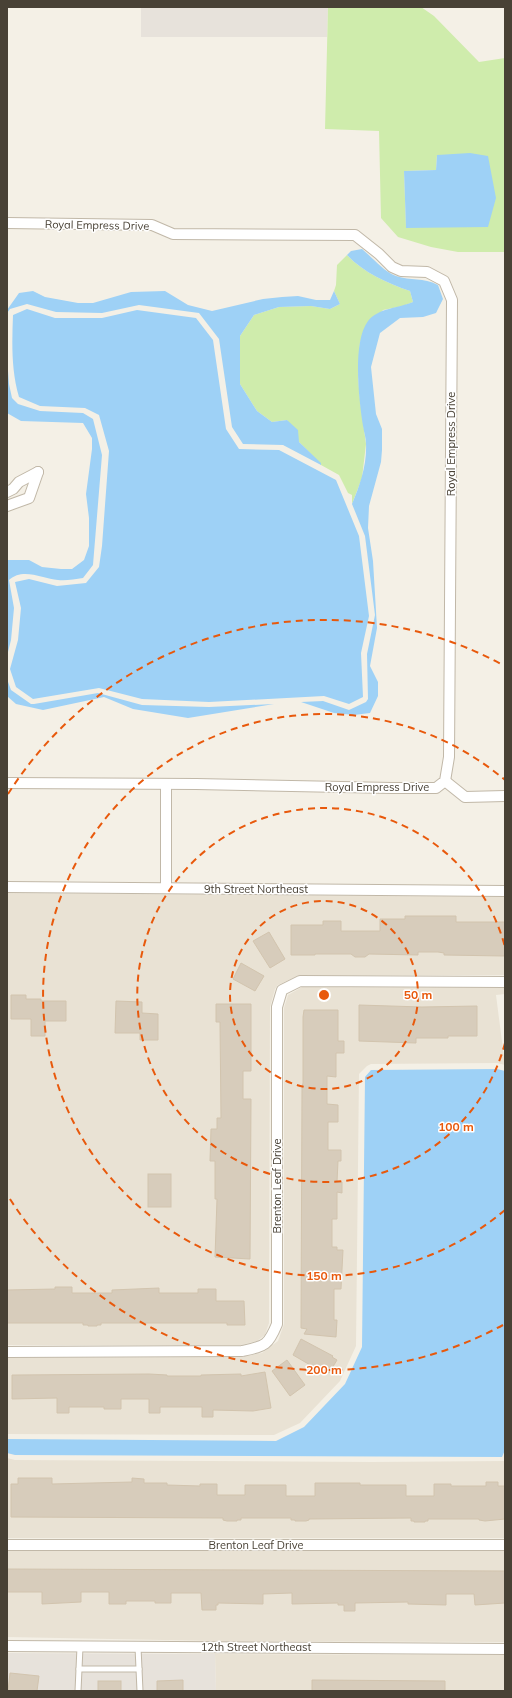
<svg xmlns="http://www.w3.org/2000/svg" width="512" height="1698" font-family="Mulish,sans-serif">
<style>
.residential{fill:#e9e2d4}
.industrial{fill:#e7e2db}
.green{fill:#cfecac;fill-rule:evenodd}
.water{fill:#9ed1f6}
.building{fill:#d7ccbb;stroke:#d2c4ae}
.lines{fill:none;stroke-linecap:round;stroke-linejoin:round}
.lane-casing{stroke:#c1b8a8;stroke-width:7}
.street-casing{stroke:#c1b8a8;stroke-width:12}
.lane{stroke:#fff;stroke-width:5}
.street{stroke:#fff;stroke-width:10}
.ring{fill:none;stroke:#e8590c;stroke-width:2;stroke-dasharray:7 5}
.labels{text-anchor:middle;stroke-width:3;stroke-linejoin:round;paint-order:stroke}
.street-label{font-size:11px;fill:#484135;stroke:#fff}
.centre{fill:#e8590c;stroke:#fff;stroke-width:2}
.ring-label{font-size:12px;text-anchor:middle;font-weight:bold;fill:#e8590c;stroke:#fff;stroke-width:3;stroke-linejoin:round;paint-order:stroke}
</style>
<rect width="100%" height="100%" fill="#f4f0e6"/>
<g class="residential">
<polygon points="7,893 505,897 505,975 300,975 278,985 275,989 270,1007 269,1323 265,1335 257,1341 241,1345 7,1345"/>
<polygon points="302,987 505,988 505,994 496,995 505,1065 497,1063 371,1064 367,1066 359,1074 356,1346 340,1381 300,1423 274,1435 7,1434 7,1358 242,1357 262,1353 278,1341 284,1324 284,1008 288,995"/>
<polygon points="7,1458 15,1460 372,1462 505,1461 505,1538 7,1538"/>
<polygon points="7,1551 505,1551 505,1642 215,1641 7,1637"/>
<polygon points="215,1654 505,1655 505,1691 216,1691"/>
</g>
<g class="industrial">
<polygon points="141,7 328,7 327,37 141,37"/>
<polygon points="7,1653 215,1654 216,1691 7,1691"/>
</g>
<g class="green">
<path d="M328,7H421L434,16L479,62L505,58V252H458L431,247L398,237L381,218L379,131L325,129ZM437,155L488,227H406L404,171L436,170Z"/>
<path d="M347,255C364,273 387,283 410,291L413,302L403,306L383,310L360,342L358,377L360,400L366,444L362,478L352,504V495L348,493L339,475L321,465L320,463L299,442L287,420L272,422L257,411L240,384V336L254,315L279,307L311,306L330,309L340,304L334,291L336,285L337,265Z"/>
</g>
<g class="water">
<polygon points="470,153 488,156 496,198 488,227 406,228 404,171 436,170 437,155"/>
<path d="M362,249C373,258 383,271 396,276C411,281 423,277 438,285L443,299L436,313L423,317L400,318L380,333L371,367L376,414L382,429V450L381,462L369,506L368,528L373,561L377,628L370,666L378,682V696L370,713L354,715L334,713L301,702L323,701L349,710L366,702L368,699L367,654L375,615L365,536L352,504C360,485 367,465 366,444C366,438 364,432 363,426C359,401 352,342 368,321C378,308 399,308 413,302L410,291C387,283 364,273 347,255L351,251Z"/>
<polygon points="33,291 45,297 78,303 93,303 131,292 165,291 188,305 212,311 263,299 282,297 298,296 316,300 330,300 334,291 340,304 330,309 311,306 279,307 254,315 240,336 240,384 257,411 272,422 287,420 298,430 299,442 321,463 321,465 283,445 243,444 232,427 219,339 199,313 139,305 102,313 56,312 27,304 10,309 7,313 7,310 19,293"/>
<path d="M27,309L55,318H102L137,310L196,318L213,340L226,429L239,449L279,450L336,480L359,536L369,616L361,653L363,697L349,704L324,696L209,702L142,699L99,688L33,699L16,687L10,669L18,640L21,608L15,582L29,579L57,586L86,583L99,567L102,546L109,451L99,415L85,408L40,406L19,397C11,370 12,342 13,315Z"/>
<path d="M7,358L9,384L12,398L18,404L40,411L83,413L93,419L102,455L93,565L83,578C75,579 66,581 58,580C43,579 23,567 9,580L14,608L11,640L7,656V560H29L42,567L61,569H72L84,560L89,546V518L86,494L92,449V438L83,423L21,421L7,413Z"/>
<polygon points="7,679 11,690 31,704 34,704 98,693 142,705 209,707 274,704 188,718 133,709 104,697 43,710 16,704 7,696"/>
<polygon points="497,1069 505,1071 505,1450 502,1457 15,1455 7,1453 7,1439 276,1441 304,1427 345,1384 362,1347 365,1077 371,1070"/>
</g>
<g class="building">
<polygon points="405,916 456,916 456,922 505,922 505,954 504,956 444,955 444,953 438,952 418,952 418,955 369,954 365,957 355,957 351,954 315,954 315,955 291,955 291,925 323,925 323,921 341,921 341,931 380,931 380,919 405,919"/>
<polygon points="269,932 285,959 270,968 253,941"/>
<polygon points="241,963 264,976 255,991 233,979"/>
<polygon points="11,995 26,995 26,999 41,999 41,1001 66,1001 66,1021 45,1021 45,1036 31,1036 31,1019 11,1019"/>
<polygon points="116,1001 142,1002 142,1013 158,1014 158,1040 140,1040 140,1033 115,1033"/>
<polygon points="216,1004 251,1004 251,1071 243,1071 243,1099 251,1099 250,1259 215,1257 217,1199 215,1199 215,1161 210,1161 211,1129 217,1129 217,1118 221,1118 220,1022 216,1022"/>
<polygon points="359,1005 422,1007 477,1006 477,1036 448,1036 448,1038 416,1038 416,1043 359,1041"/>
<polygon points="304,1010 338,1010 338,1041 344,1041 344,1053 336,1053 336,1077 327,1076 327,1104 338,1105 338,1122 328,1122 328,1150 341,1150 341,1161 338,1161 337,1182 342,1182 342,1193 337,1192 337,1219 332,1219 332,1247 337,1247 337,1250 343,1250 341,1289 334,1289 334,1320 337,1320 336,1337 304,1334 307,1329 301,1328 302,1087 303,1083 303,1017"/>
<rect x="148" y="1174" width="23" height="33"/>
<polygon points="55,1287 72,1287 72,1293 112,1293 112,1290 159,1288 159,1293 198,1293 198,1289 216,1289 216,1301 244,1301 245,1325 227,1325 227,1323 101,1323 101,1325 97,1325 97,1326 88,1326 88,1325 83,1325 83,1323 7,1323 7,1290 55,1289"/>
<polygon points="301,1339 333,1356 332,1357 337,1360 329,1373 325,1370 324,1373 293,1355"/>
<polygon points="287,1360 305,1385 290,1396 272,1371"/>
<polygon points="265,1372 271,1408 253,1411 213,1410 213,1417 202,1417 202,1407 160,1407 160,1413 149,1413 149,1399 121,1399 121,1409 104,1409 104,1407 69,1407 69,1413 57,1413 57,1398 12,1399 12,1375 16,1375 149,1374 167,1375 167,1376 201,1376 201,1375 241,1374 241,1376"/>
<polygon points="18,1478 52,1478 52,1484 132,1482 132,1478 144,1479 144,1483 167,1483 167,1485 200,1486 200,1484 217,1484 217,1495 245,1495 245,1485 286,1485 286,1496 315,1496 315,1483 360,1483 360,1485 406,1485 406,1496 434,1496 434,1484 451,1484 451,1486 486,1486 486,1482 498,1482 498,1486 505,1486 505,1519 485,1521 479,1520 479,1519 428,1519 428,1521 425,1521 425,1522 414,1522 414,1521 411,1521 411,1518 309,1519 309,1520 306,1521 295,1521 295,1520 291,1520 291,1518 241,1518 241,1520 237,1520 237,1521 227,1521 223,1520 223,1518 11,1517 11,1484 18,1484"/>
<polygon points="7,1569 505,1571 505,1603 475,1605 474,1594 446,1594 446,1605 408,1604 408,1602 355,1603 355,1611 344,1611 344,1605 338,1605 338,1603 292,1604 292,1593 263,1594 263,1604 218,1603 218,1605 216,1605 216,1610 202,1610 201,1593 171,1593 171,1603 155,1603 155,1601 126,1601 126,1604 109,1604 109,1592 81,1592 81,1602 42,1604 42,1592 7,1592"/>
<polygon points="10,1673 39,1676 37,1691 8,1691"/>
<polygon points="183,1680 183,1691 157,1691 157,1681"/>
<polygon points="312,1680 445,1681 445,1691 312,1691"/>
<rect x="98" y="1681" width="23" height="10"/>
</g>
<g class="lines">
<defs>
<g id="lane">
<polyline points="138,1647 140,1691"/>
<polyline points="79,1669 139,1669"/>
<polyline points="78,1691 80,1647"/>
</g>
<g id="street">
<polyline points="7,223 152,225 173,234 355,235 379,254 392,267 401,271 427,272 444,281 452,300 449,757 445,781 436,788 392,788 196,784 7,783"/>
<polyline points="7,492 13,489 19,482 38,472"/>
<polyline points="7,506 29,498 38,472"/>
<polyline points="445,781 465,797 505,796"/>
<polyline points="7,887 505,891"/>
<polyline points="166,888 166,784"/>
<path d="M7,1352L242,1351C265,1346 268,1346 277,1324V1007L282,990L300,981L505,982"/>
<polyline points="7,1545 505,1545"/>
<polyline points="7,1646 505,1649"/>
</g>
</defs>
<use href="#lane" class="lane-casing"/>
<use href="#street" class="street-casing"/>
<use href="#lane" class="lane"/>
<use href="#street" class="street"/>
</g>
<g class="ring">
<circle cx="324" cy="995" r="94"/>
<path d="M505 1043A187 187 0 1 1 505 947"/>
<path d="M505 1210A281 281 0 1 1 505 780"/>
<path d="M503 1325A375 375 0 0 1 8 1196M8 794A375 375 0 0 1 503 665"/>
</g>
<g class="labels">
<g class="street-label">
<text transform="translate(97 225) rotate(1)" y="4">Royal Empress Drive</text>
<text transform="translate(451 444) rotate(-90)" y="4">Royal Empress Drive</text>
<text x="377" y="791">Royal Empress Drive</text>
<text x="256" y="893">9th Street Northeast</text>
<text transform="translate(277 1186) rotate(-90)" y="4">Brenton Leaf Drive</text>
<text x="256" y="1549">Brenton Leaf Drive</text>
<text x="256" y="1651">12th Street Northeast</text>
</g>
</g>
<circle cx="324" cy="995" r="6" class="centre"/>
<g class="ring-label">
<text x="418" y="999">50 m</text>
<text x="456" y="1131">100 m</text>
<text x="324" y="1280">150 m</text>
<text x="324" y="1374">200 m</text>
</g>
<rect width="512" height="1698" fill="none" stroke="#484135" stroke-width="16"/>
</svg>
